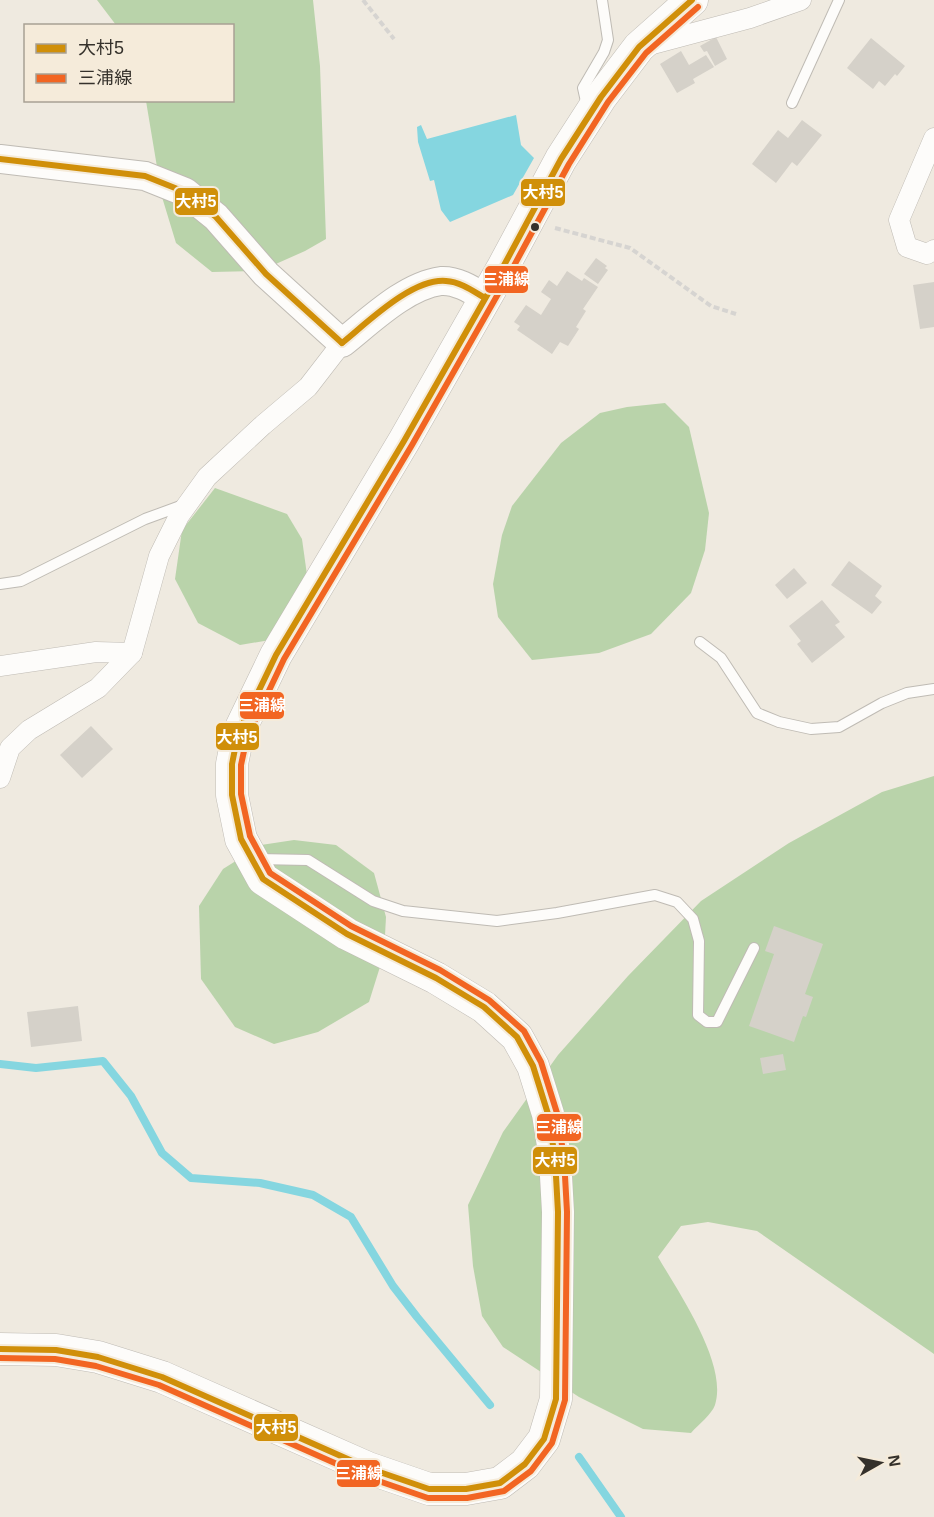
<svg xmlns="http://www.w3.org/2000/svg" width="934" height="1517" font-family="Arial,'Noto Sans JP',sans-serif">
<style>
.forest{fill:#b9d3aa}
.water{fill:#85d6e0}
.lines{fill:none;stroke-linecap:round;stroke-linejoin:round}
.stream{stroke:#85d6e0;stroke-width:8}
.building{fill:#d5d1c9}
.lane-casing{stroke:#bfbbb4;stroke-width:12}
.street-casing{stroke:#bfbbb4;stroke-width:21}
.secondary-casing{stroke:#bfbbb4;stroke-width:30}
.primary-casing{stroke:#bfbbb4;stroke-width:33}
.path{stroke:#d6d4d1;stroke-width:4;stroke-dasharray:6 3;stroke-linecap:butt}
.lane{stroke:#fdfcfa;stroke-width:10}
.street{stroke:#fdfcfa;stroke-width:20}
.secondary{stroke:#fdfcfa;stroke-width:28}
.primary{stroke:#fdfcfa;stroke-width:32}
.bus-1-casing{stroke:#f5ebda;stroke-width:10}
.bus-2-casing{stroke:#f5ebda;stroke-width:10}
.bus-1{stroke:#d08f09;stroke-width:6}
.bus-2{stroke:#f26522;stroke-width:6}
.bus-dot{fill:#35312b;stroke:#f5ebda;stroke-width:2}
.line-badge{stroke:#f5ebda;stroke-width:2}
.badge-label{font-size:16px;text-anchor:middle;font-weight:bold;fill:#fff}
</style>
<rect width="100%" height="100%" fill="#efeae0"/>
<g class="forest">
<polygon points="97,0 313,0 320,66 326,239 305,251 260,271 212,272 176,243 162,197 146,101 232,100 232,26 116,25"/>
<polygon points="665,403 689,427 709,513 705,550 691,593 651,634 599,653 532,660 498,617 493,584 502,535 512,506 561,443 600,413 627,407"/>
<polygon points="215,488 287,514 302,539 307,575 276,639 240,645 198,623 175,579 182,530"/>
<path d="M934,776V1354L757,1231L708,1222L681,1226L658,1257C679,1293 728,1364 715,1405C712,1414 698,1425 691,1433L643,1429L579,1397L503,1347L482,1316L473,1266L468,1205L503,1132L558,1055L628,976L701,901L789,843L882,792Z"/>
<polygon points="294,840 336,845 374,873 386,917 384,954 369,1002 318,1032 274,1044 235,1027 201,979 199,906 223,869 261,845"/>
</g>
<polygon class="water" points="516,115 521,145 534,158 513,195 450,222 441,210 434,180 430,181 418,142 417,127 421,125 427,139"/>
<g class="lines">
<g class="stream">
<polyline points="0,1064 36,1068 103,1061 131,1096 162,1153 191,1178 260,1183 313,1195 351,1217 393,1286 417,1317 490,1405"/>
<polyline points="579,1457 621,1517"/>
</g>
</g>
<g class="building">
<polygon points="716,37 727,59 715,66 707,51 704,52 700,46"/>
<polygon points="871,38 905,66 897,76 895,74 885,86 879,81 873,89 847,68"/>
<polygon points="681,51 689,65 706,55 714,67 693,79 695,83 677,93 660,64"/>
<polygon points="802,120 822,135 797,166 792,162 776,183 752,164 778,130 788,138"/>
<polygon points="596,258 607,266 605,268 608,270 598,284 584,274"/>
<polygon points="567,271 582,281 584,278 598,287 583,309 586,311 576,327 579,329 568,346 560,342 552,354 517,330 520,326 514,322 526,305 541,315 551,299 541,292 549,280 557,286"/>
<polygon points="934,282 934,327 920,329 913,285"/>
<polygon points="849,561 882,586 875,596 882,602 872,614 831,585"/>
<polygon points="794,568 807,583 787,599 775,585"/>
<polygon points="822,600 840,622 835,625 845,637 812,663 797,644 801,641 789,626"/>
<polygon points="91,726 113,749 82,778 60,755"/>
<polygon points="774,926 823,944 805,994 813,997 806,1017 803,1016 794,1042 749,1026 774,954 765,951"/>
<polygon points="78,1006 82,1041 31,1047 27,1012"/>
<polygon points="783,1054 786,1070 763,1074 760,1058"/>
</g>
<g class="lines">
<defs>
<g id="lane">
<polyline points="792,103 839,0"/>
<polyline points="587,106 583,88 604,52 608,40 602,0"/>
<polyline points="0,584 21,581 145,519 186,504"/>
<polyline points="700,642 721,658 757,713 779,722 811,729 839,727 882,703 907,693 934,689"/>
<polyline points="258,859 308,860 373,901 403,911 497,921 557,913 655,895 677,902 693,919 699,941 698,1015 707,1022 717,1022 754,948"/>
</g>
<g id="street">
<polyline points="645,46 750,18 801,0"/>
<polyline points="934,138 899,220 907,247 927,254 934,250"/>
<polyline points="0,666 96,652 132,653"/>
<polyline points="0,778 10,748 29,730 98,688 132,653 159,556 179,516 207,477 263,425 308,387 342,343"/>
</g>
<path id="secondary" d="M0,159L145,176L185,192L216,217L266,274L342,343C370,321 405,286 441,281C457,280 472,290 485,298"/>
<polyline id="primary" points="0,1349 56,1350 98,1357 162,1377 368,1468 429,1489 466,1489 500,1483 525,1464 544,1439 556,1399 558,1212 555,1158 548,1114 533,1066 517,1037 484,1007 436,978 347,934 263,879 241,839 232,795 232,764 238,734 276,655 404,441 502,269 561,159 601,97 639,47 692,0"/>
</defs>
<use href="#lane" class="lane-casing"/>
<use href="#street" class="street-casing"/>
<use href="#secondary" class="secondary-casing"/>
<use href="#primary" class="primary-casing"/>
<g class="path">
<polyline points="363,0 394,39"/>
<polyline points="555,228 630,248 711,306 736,314"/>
</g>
<use href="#lane" class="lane"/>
<use href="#street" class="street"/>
<use href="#secondary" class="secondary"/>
<use href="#primary" class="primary"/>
<defs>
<g id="bus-1">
<polyline points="0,159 145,176 185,192 216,217 266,274 342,343"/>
<path d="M342,343C367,323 412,278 446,281C461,282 473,291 485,298"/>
<polyline points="0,1349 56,1350 98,1357 162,1377 368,1468 429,1489 466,1489 500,1483 525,1464 544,1439 556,1399 558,1212 555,1158 548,1114 533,1066 517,1037 484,1007 436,978 347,934 263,879 241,839 232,795 232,764 238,734 276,655 404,441 502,269 561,159 601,97 639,47 692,0"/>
</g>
<polyline id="bus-2" points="0,1358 55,1359 96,1366 159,1385 364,1476 428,1498 467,1498 504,1491 531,1471 552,1443 565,1400 567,1212 564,1158 557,1113 541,1062 524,1031 489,1000 440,970 351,926 270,873 250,836 241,794 241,765 247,737 284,659 412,445 510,273 569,164 608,102 646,53 698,7"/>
</defs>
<use href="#bus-1" class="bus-1-casing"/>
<use href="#bus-2" class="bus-2-casing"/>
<use href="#bus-1" class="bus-1"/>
<use href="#bus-2" class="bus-2"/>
</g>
<circle class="bus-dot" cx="535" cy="227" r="5"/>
<g class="line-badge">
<rect x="520" y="178" width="46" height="29" rx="6" fill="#d08f09"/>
<rect x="174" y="187" width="45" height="29" rx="6" fill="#d08f09"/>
<rect x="484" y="265" width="45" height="29" rx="6" fill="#f26522"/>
<rect x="239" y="691" width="46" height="29" rx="6" fill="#f26522"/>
<rect x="215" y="722" width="45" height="29" rx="6" fill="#d08f09"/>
<rect x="536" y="1113" width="46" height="29" rx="6" fill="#f26522"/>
<rect x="532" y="1146" width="46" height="29" rx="6" fill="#d08f09"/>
<rect x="253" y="1413" width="46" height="29" rx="6" fill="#d08f09"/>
<rect x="336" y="1459" width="45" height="29" rx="6" fill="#f26522"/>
</g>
<g class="badge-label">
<text x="543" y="198">大村5</text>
<text x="196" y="207">大村5</text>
<text x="506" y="285">三浦線</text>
<text x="262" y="711">三浦線</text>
<text x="237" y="743">大村5</text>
<text x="559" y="1133">三浦線</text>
<text x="555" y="1166">大村5</text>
<text x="276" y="1433">大村5</text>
<text x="359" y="1479">三浦線</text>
</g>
<rect x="24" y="24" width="210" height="78" fill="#f5ebda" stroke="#a8a194" stroke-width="1.5"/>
<rect x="36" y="44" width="30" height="9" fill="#d08f09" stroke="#a8a194" stroke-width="1.5"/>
<text x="78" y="54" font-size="18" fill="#35312b">大村5</text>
<rect x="36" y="74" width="30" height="9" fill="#f26522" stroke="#a8a194" stroke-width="1.5"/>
<text x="78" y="84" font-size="18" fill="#35312b">三浦線</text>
<g transform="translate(880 1463) rotate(81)" stroke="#f5ebda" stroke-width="4.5" paint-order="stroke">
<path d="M0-4.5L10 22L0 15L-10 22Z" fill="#35312b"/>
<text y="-9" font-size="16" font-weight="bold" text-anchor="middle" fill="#35312b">N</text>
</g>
</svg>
